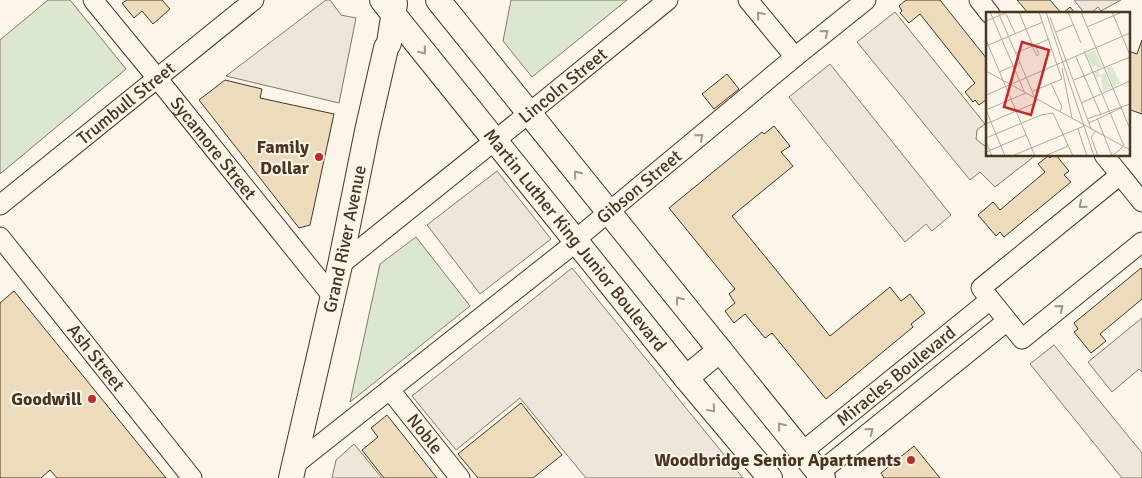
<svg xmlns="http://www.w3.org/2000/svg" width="1142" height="478" font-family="Signika,sans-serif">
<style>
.green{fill:#dce7d0;stroke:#887966}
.parking{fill:#ede7d9;stroke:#887966}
.building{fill:#ecdcbc;stroke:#4a3520}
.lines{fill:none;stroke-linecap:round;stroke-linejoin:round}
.minor-casing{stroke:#4a3520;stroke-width:21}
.major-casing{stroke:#4a3520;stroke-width:26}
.minor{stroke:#fbf6e9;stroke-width:19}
.major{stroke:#fbf6e9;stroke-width:24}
.oneway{stroke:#a29684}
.poi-dot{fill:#c62828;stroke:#fbf6e9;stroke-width:2}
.labels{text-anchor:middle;stroke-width:4;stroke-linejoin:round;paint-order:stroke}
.street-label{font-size:18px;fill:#4a3520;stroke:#fbf6e9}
.poi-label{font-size:18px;font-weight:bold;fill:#4a3520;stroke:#fbf6e9;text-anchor:end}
.inset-road{fill:none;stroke:#b4a999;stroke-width:1}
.view{fill:#c62828;fill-opacity:0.15;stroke:#c62828;stroke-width:2.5}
.inset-edge{fill:none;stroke:#4a3520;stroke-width:2.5}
</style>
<rect width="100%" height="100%" fill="#fbf6e9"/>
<g class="green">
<polygon points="48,0 70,0 126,69 0,174 0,40"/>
<polygon points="511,0 627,0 532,77 503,41"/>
<polygon points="416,237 470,306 350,402 380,264"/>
</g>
<g class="parking">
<polygon points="326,0 330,0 341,15 356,18 339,103 226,76"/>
<polygon points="1074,0 1121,0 1101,11 1098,7 1090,14 1085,14"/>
<polygon points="895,12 985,124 977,130 976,139 982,144 987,147 987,155 1036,155 995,187 980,172 970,180 857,42"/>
<polygon points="830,64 951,215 932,231 926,224 905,242 789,97"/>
<polygon points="497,171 551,239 480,294 427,225"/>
<polygon points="572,268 743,478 586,478 520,398 456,450 412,396"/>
<polygon points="1142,318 1142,372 1139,369 1112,392 1088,362"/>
<polygon points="1054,345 1142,453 1142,478 1122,478 1030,364"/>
<polygon points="354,444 382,478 332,478 336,460"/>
</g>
<g class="building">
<polygon points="127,0 162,0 170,9 153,24 142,11 134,18 122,3"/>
<polygon points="906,0 940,0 987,59 987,99 979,105 975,100 973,102 965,92 975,83 920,14 909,23 900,13 902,11 899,6"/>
<polygon points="1017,0 1050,0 1062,14 1070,7 1076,14 1029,14"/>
<polygon points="1142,40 1142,114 1128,109 1128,51 1137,54"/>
<polygon points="727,74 739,89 714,109 702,94"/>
<polygon points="225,80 262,89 260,98 334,114 310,225 299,228 199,100"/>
<polygon points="774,126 790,146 781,152 793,166 732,216 830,336 890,287 901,301 910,294 925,313 911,324 913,327 826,399 772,333 765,338 745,314 734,323 725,311 735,303 729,294 735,289 669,208 762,132 764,134"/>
<polygon points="1053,155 1056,155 1069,171 1064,175 1071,182 1004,237 1000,232 996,236 978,215 993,202 1000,210 1045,172 1038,164 1048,156 1050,158"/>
<polygon points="1141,268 1142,270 1142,299 1100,334 1106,341 1091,353 1074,332 1078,329 1074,323"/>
<polygon points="14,291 166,478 57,478 50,470 41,478 0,478 0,303"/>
<polygon points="521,403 562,455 533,478 478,478 458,454"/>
<polygon points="387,415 437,478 384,478 362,450 378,437 371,428"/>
<polygon points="914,446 940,478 884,478 881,473"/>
</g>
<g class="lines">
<defs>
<g id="minor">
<path id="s1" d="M93,0L157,78L333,297"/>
<polyline points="748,0 795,57"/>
<polyline points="979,0 990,14"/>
<polyline points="1104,155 1142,202"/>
<polyline points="1120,175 981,288 1022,339 1142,242"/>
<path id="s2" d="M0,205L254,0"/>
<path id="s3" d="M0,237L192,478"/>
<path id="s4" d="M340,265L544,101L668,0"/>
<path id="s5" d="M390,390L460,478"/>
<path id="s6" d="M802,452L990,300"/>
<path id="s7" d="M293,466L566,250L575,240L795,57L866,0"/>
<polyline points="819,473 1007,321"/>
</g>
<g id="major">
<path id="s8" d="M382,0L686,378L770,478"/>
<polyline points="438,0 823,478"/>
<polyline points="686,378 720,350"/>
<path id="s9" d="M291,478L340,265L367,131L386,48L389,43L395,4"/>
</g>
</defs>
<use href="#minor" class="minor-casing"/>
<use href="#major" class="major-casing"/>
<use href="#minor" class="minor"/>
<use href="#major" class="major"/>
</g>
<defs><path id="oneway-chevron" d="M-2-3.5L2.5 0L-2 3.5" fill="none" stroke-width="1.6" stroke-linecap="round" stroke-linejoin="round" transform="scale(1.25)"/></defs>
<g class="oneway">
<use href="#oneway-chevron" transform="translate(760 15) rotate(-130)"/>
<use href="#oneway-chevron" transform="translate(825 33) rotate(-39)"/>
<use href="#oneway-chevron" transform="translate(423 51) rotate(51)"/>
<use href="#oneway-chevron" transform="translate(700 137) rotate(-40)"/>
<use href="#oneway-chevron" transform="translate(577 174) rotate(-129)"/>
<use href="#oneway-chevron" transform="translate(1082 205) rotate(141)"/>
<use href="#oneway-chevron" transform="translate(679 300) rotate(-129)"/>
<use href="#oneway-chevron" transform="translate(1060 308) rotate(-39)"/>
<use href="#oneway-chevron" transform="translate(712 409) rotate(50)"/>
<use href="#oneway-chevron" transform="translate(781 426) rotate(-129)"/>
<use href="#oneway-chevron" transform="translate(870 431) rotate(-39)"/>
</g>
<g class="poi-dot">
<circle cx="319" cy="157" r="5"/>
<circle cx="92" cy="399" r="5"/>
<circle cx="911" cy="460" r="5"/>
</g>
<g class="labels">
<g class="street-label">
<text dy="6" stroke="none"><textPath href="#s4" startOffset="286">Lincoln Street</textPath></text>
<text dy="6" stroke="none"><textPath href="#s2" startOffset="162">Trumbull Street</textPath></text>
<text dy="6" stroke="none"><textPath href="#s1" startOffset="191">Sycamore Street</textPath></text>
<text dy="6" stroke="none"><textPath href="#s7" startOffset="445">Gibson Street</textPath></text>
<text dy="6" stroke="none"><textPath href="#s9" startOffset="245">Grand River Avenue</textPath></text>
<text dy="6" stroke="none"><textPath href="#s8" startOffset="308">Martin Luther King Junior Boulevard</textPath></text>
<text dy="6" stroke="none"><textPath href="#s3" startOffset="154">Ash Street</textPath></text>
<text dy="6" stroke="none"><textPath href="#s6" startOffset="121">Miracles Boulevard</textPath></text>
<text dy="6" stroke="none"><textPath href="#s5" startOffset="56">Noble</textPath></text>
</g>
<g class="poi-label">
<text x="309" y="153">Family<tspan x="309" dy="21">Dollar</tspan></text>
<text x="82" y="405">Goodwill</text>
<text x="901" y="466">Woodbridge Senior Apartments</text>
</g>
</g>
<g transform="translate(986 12)">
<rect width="144" height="144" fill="#fbf6e9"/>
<path d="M109,38L116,55L112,57L110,53L106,55L100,42ZM126,54L134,71L127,74L120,56ZM112,59L114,63L119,61L125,76L117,80L115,64L110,66L108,61Z" fill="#dce7d0"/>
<path class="inset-road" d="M4,0L38,79M12,0L49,86M33,0L47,34M53,0L71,53M60,0L108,144M82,0L95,31M95,0L144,117M126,0L144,43M20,2L29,21M64,5L105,117M0,9L22,0M101,15L136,0M70,20L87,13M0,28L49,144M0,34L57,10M46,34L51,44L53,42L49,33M98,39L138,134L126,144M30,41L63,27M90,45L115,103M76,56L86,106M0,59L144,138M13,60L34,51M88,68L144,45M65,71L76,95L74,99M47,79L76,67L71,53M0,83L144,21M95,91L144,69M0,98L19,144M0,98L40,81M67,101L87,144M111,106L126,144M101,107L144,92M103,111L135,96M0,112L49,91L52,87M92,117L101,144M110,119L105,125L112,144M0,126L55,103L67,101M0,130L6,144M0,140L40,123M26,144L98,114M59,144L82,134"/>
<path class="view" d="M36,30L63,38L45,103L18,95Z"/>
<rect width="144" height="144" class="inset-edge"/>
</g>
</svg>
